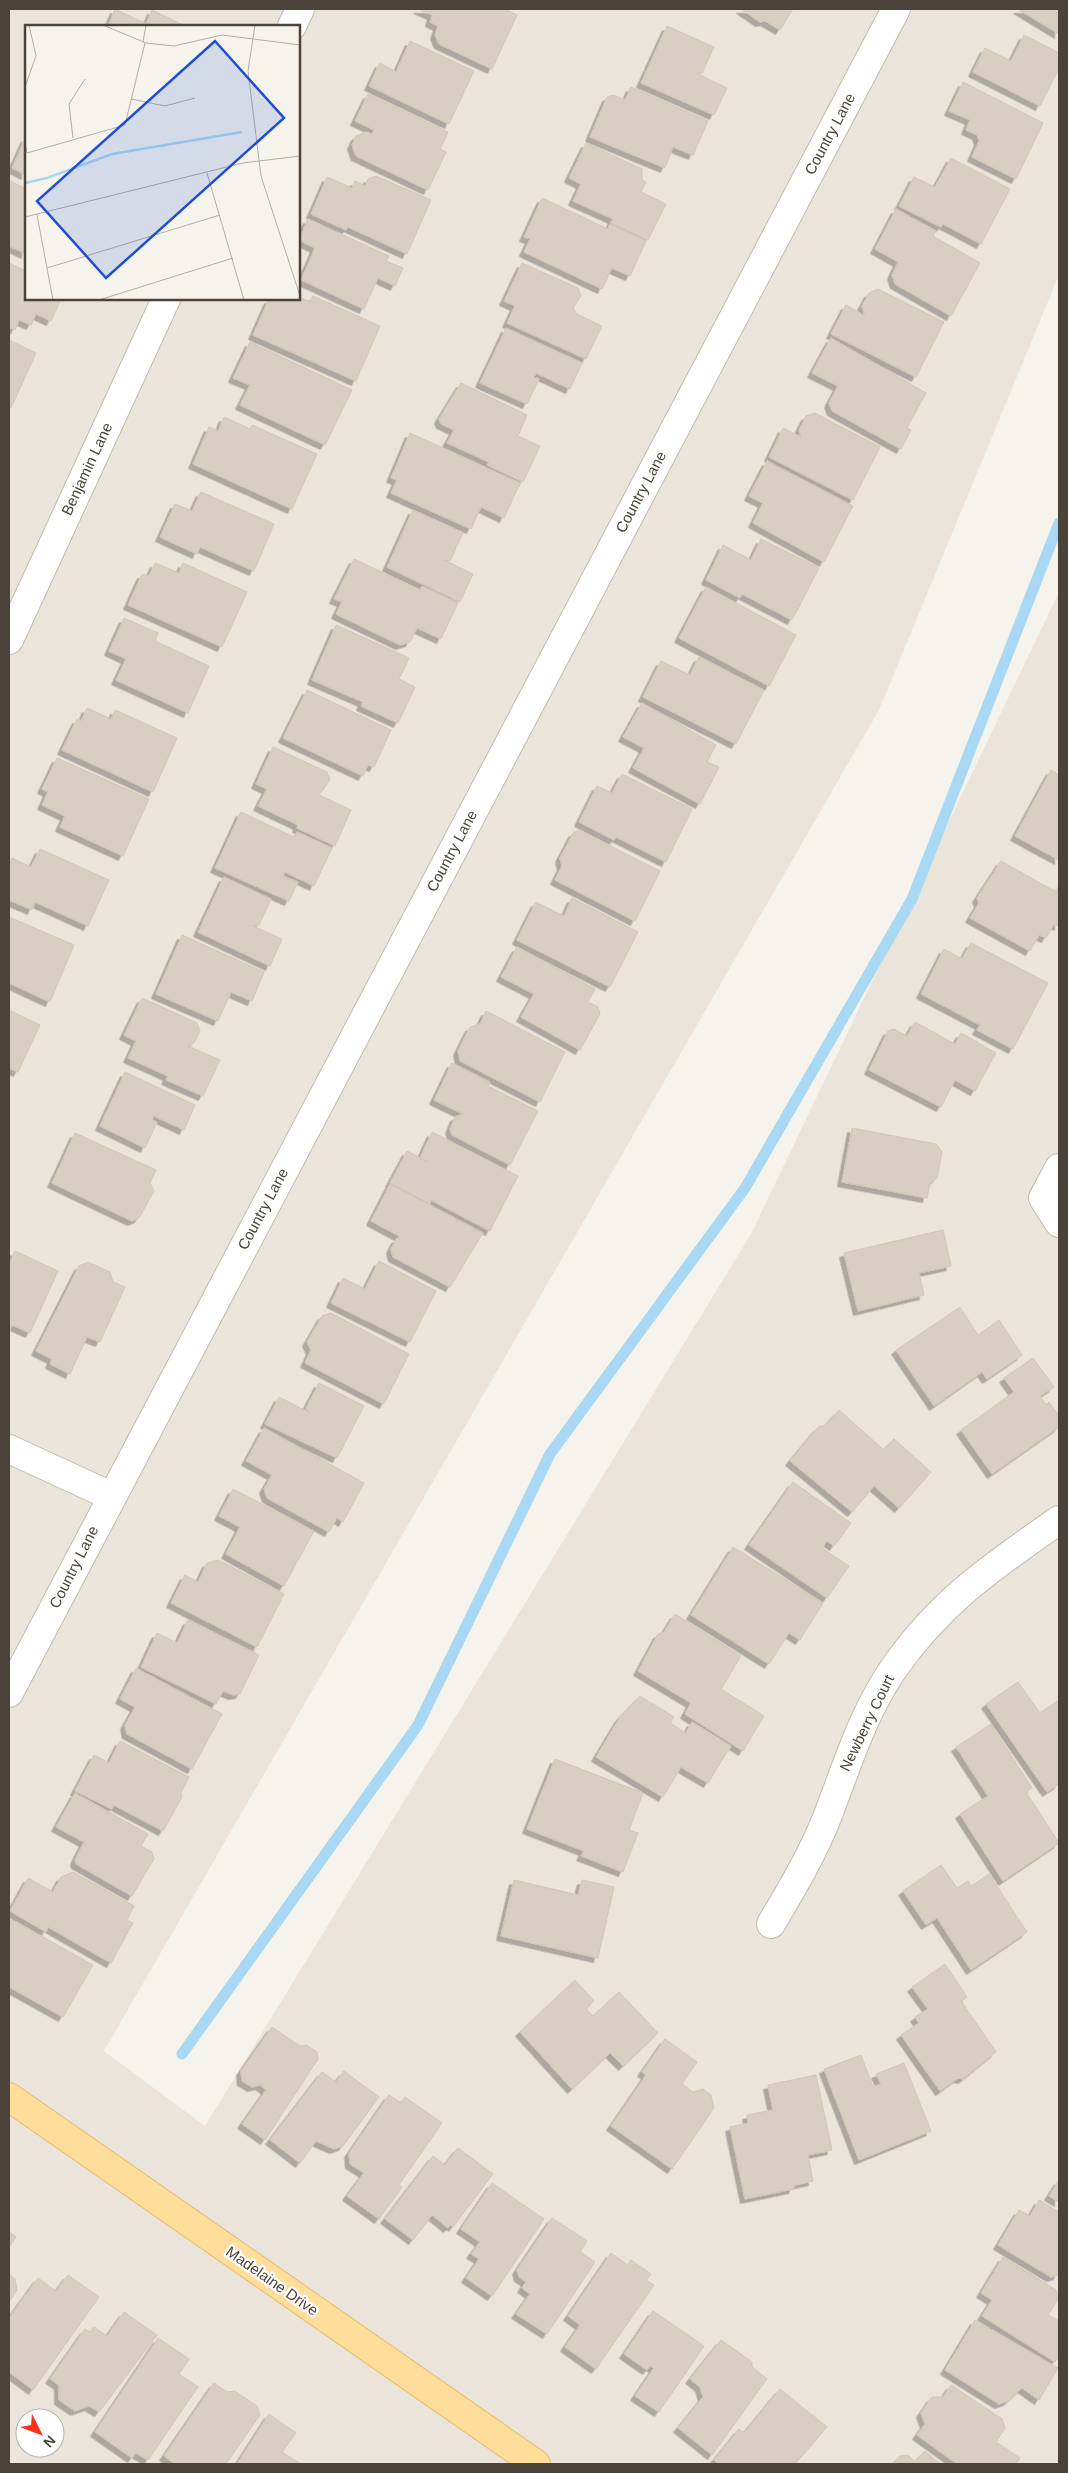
<svg xmlns="http://www.w3.org/2000/svg" width="1068" height="2473" font-family="Helvetica,sans-serif">
<style>
.residential{fill:#eae4da;fill-rule:evenodd}
.lines{fill:none;stroke-linecap:round;stroke-linejoin:round}
.stream{stroke:#a8d8f3;stroke-width:11}
.building{fill:#d8cec1;stroke:#d3c5b3;filter:url(#shadow)}
.minor-casing{stroke:#c2baae;stroke-width:30}
.major-casing{stroke:#e8bb68;stroke-width:30}
.minor{stroke:#fff;stroke-width:28}
.major{stroke:#ffde9c;stroke-width:28}
.labels{text-anchor:middle;stroke-width:4.5;stroke-linejoin:round;paint-order:stroke}
.street-label{font-size:15px;fill:#4b4339;stroke:#fff}
.inset-river{fill:none;stroke:#a8d8f3;stroke-width:2.5}
.inset-road{fill:none;stroke:#b2ada4;stroke-width:1}
.view{fill:#1d4ed8;fill-opacity:0.15;stroke:#1d4ed8;stroke-width:2.5}
.inset-edge{fill:none;stroke:#4b4339;stroke-width:2.5}
</style>
<defs>
<filter id="shadow"><feDropShadow dx="-4.5" dy="4.5" stdDeviation="0" flood-color="#0004"/></filter>
</defs>
<rect width="100%" height="100%" fill="#f6f3ec"/>
<path class="residential" d="M9,9H1059V275L879,710L104,2051L205,2126L751,1234L1059,592V2464H9ZM26,26H299V299H26ZM25,2418H55V2448H25Z"/>
<g class="lines">
<polyline class="stream" points="182,2054 418,1725 550,1454 745,1188 912,899 1059,523"/>
</g>
<g class="building">
<polygon points="115,9 146,24 152,10 183,25 108,26"/>
<polygon points="418,9 505,9 517,15 492,69 439,44 435,35 438,26 430,22 432,15"/>
<polygon points="741,9 793,9 780,30 765,21 760,22"/>
<polygon points="1018,9 1059,9 1059,34"/>
<polygon points="667,26 714,47 702,73 696,73 727,88 714,115 641,83"/>
<polygon points="1024,35 1059,53 1059,68 1040,106 973,72 985,48 1011,61"/>
<polygon points="410,41 474,71 449,124 369,86 380,63 396,72"/>
<polygon points="963,82 1043,123 1016,179 972,157 979,141 977,135 966,130 970,120 949,111"/>
<polygon points="631,87 708,121 693,155 673,147 665,168 590,137 607,97 613,95 625,100"/>
<polygon points="368,94 448,132 440,149 446,152 428,190 356,156 352,145 356,136 366,132 372,134 374,130 355,121"/>
<polygon points="26,137 26,175 12,168"/>
<polygon points="586,143 642,169 642,180 646,182 641,192 666,204 648,240 611,223 613,219 573,201 581,184 569,178"/>
<polygon points="951,158 1010,189 981,244 943,224 941,227 899,206 914,177 935,187"/>
<polygon points="376,176 431,200 407,254 348,227 346,230 311,214 327,177 352,188 355,181 365,186 368,179"/>
<polygon points="9,180 26,189 26,254 9,246"/>
<polygon points="542,198 608,229 610,224 646,241 630,276 612,268 602,289 524,252 530,239 524,237"/>
<polygon points="896,209 936,231 933,236 980,263 951,316 895,284 892,275 898,262 875,249"/>
<polygon points="308,219 389,256 386,261 403,268 395,286 378,278 364,309 301,280 315,248 299,240"/>
<polygon points="9,263 26,271 26,299 61,299 51,321 36,314 31,325 19,320 15,330 9,327"/>
<polygon points="522,263 578,288 581,296 573,308 577,314 602,326 586,359 507,323 515,306 504,301"/>
<polygon points="878,289 944,322 916,377 831,334 846,305 865,316 862,306 869,293"/>
<polygon points="313,296 380,326 356,381 253,335 269,299 279,302 281,299 299,297 310,302"/>
<polygon points="506,328 582,363 570,389 536,373 534,377 539,379 527,404 480,383"/>
<polygon points="831,338 926,393 907,428 911,430 901,449 832,411 829,403 838,386 812,373"/>
<polygon points="9,340 36,353 11,408 9,407"/>
<polygon points="250,342 352,390 325,445 240,405 250,385 233,378"/>
<polygon points="461,383 527,415 518,436 540,446 523,482 487,465 489,462 447,443 454,430 441,424 439,419"/>
<polygon points="815,413 880,447 853,500 769,457 783,428 801,437 799,430 806,416"/>
<polygon points="224,417 250,429 252,425 317,454 292,509 193,464 209,427 218,431"/>
<polygon points="410,433 520,483 504,518 481,507 471,529 391,493 397,480 391,478"/>
<polygon points="767,461 853,506 824,562 753,523 763,503 749,496"/>
<polygon points="201,492 274,524 254,571 200,547 197,554 160,537 175,504 192,511"/>
<polygon points="413,510 463,533 450,561 444,560 473,574 460,602 387,567"/>
<polygon points="761,539 819,568 792,620 742,594 740,598 706,580 723,545 751,560"/>
<polygon points="354,559 420,590 422,586 458,603 441,639 417,628 410,642 400,645 336,614 342,602 334,599"/>
<polygon points="155,563 179,573 183,563 247,592 222,647 128,605 142,574 149,576"/>
<polygon points="706,587 796,635 769,686 679,638"/>
<polygon points="124,618 158,633 155,641 209,666 188,713 116,680 126,659 109,651"/>
<polygon points="336,625 409,658 399,679 415,687 398,723 361,706 363,702 312,680"/>
<polygon points="699,657 764,690 736,744 643,697 661,661 690,675"/>
<polygon points="307,690 391,730 374,767 368,765 363,776 283,738"/>
<polygon points="642,703 716,745 707,762 719,767 700,804 633,768 644,748 623,737"/>
<polygon points="87,708 111,719 115,710 177,738 153,792 62,750 77,719 81,721"/>
<polygon points="273,747 327,772 330,780 319,795 351,810 335,846 297,828 298,825 258,806 267,789 256,784"/>
<polygon points="57,758 149,799 123,856 60,827 65,816 42,805 48,792 42,789"/>
<polygon points="1051,770 1059,775 1059,860 1015,836"/>
<polygon points="622,774 692,809 666,862 616,837 614,840 579,822 597,786 612,793"/>
<polygon points="241,812 294,837 297,832 332,848 314,886 285,872 283,876 298,882 289,901 215,868"/>
<polygon points="579,830 660,871 635,921 555,880 562,866 560,858 573,833"/>
<polygon points="40,849 109,880 88,926 35,902 32,910 9,900 9,866 12,858 31,867"/>
<polygon points="1001,861 1056,892 1059,885 1059,926 1054,924 1046,938 1039,935 1030,951 970,918 979,903 977,898"/>
<polygon points="224,877 271,899 259,925 253,926 282,939 270,966 198,932"/>
<polygon points="572,898 638,932 610,987 517,940 536,902 564,916"/>
<polygon points="9,917 74,945 50,1002 9,983"/>
<polygon points="182,935 264,972 252,1001 231,992 218,1021 156,994"/>
<polygon points="971,943 1048,983 1013,1049 977,1030 980,1025 921,994 944,949 962,959"/>
<polygon points="517,947 595,989 588,1002 598,1007 600,1014 580,1050 521,1017 534,994 501,977"/>
<polygon points="142,998 197,1023 200,1031 194,1043 188,1046 220,1060 203,1096 166,1080 168,1076 128,1058 136,1041 124,1035"/>
<polygon points="9,1010 40,1025 18,1072 9,1068"/>
<polygon points="486,1011 565,1052 540,1102 460,1061 458,1051 470,1027 480,1024"/>
<polygon points="915,1022 955,1044 961,1033 996,1053 975,1091 955,1080 941,1107 869,1070 888,1031 894,1029 907,1036"/>
<polygon points="452,1063 490,1082 488,1086 538,1111 510,1165 452,1135 450,1129 455,1117 463,1114 434,1100"/>
<polygon points="125,1072 195,1105 184,1130 154,1116 152,1120 157,1122 145,1148 100,1126"/>
<polygon points="852,1128 936,1144 942,1152 937,1178 930,1183 927,1198 842,1182"/>
<polygon points="432,1132 518,1176 490,1231 431,1200 430,1204 390,1183 407,1151 428,1162 420,1158"/>
<polygon points="75,1133 156,1170 150,1183 154,1191 139,1218 132,1221 52,1183"/>
<polygon points="390,1184 483,1233 450,1287 393,1257 391,1249 396,1239 401,1237 371,1221"/>
<polygon points="943,1230 951,1266 919,1273 924,1295 858,1311 844,1253"/>
<polygon points="15,1251 58,1271 30,1333 12,1325 9,1332 9,1265"/>
<polygon points="379,1261 436,1291 410,1342 331,1303 343,1278 365,1289"/>
<polygon points="88,1262 110,1272 113,1282 125,1287 100,1342 87,1337 70,1374 50,1364 52,1359 36,1351 79,1266"/>
<polygon points="960,1307 978,1335 999,1320 1022,1355 987,1379 982,1372 934,1406 896,1350"/>
<polygon points="331,1313 409,1354 384,1404 305,1363 311,1350 307,1342 322,1316"/>
<polygon points="1033,1358 1054,1387 1040,1396 1046,1405 1049,1402 1059,1416 1059,1427 992,1474 961,1430 1014,1392 1004,1378"/>
<polygon points="319,1383 364,1406 337,1458 265,1424 279,1397 310,1413 306,1408"/>
<polygon points="839,1410 884,1450 894,1439 931,1472 899,1508 874,1486 852,1512 790,1461 819,1426 825,1426"/>
<polygon points="264,1428 364,1483 343,1522 337,1518 329,1532 267,1498 264,1489 272,1475 246,1461"/>
<polygon points="793,1482 851,1523 834,1546 827,1541 822,1548 849,1566 827,1598 749,1545"/>
<polygon points="233,1489 314,1531 284,1586 226,1554 240,1527 219,1516"/>
<polygon points="733,1547 823,1603 800,1640 789,1633 769,1664 691,1615"/>
<polygon points="218,1560 284,1594 257,1647 171,1603 185,1575 198,1582 207,1563"/>
<polygon points="675,1614 741,1656 721,1689 764,1716 743,1751 685,1714 691,1703 638,1671 658,1634 664,1632"/>
<polygon points="188,1620 259,1655 240,1694 233,1695 223,1691 216,1704 141,1667 157,1633 177,1643"/>
<polygon points="136,1668 222,1714 192,1769 127,1734 125,1725 135,1707 120,1699"/>
<polygon points="1018,1682 1040,1713 1059,1700 1059,1784 1047,1792 986,1704"/>
<polygon points="640,1696 674,1717 670,1723 686,1733 692,1722 731,1746 708,1783 681,1767 663,1797 596,1757 620,1717"/>
<polygon points="991,1724 1032,1788 1026,1792 1059,1843 1003,1881 960,1814 988,1796 956,1747"/>
<polygon points="120,1741 189,1777 181,1793 182,1797 163,1831 114,1805 112,1809 75,1791 94,1755 109,1763"/>
<polygon points="555,1759 643,1793 629,1830 638,1833 623,1872 581,1856 584,1851 527,1829"/>
<polygon points="75,1793 148,1834 141,1846 152,1852 154,1859 132,1896 76,1864 75,1860 84,1842 56,1827"/>
<polygon points="941,1865 957,1888 968,1881 971,1886 989,1874 1027,1932 971,1970 937,1918 926,1925 903,1891"/>
<polygon points="73,1872 134,1906 127,1920 133,1923 111,1963 48,1927 46,1932 10,1911 28,1878 53,1892 61,1877"/>
<polygon points="514,1880 578,1895 582,1880 614,1887 598,1958 501,1936"/>
<polygon points="9,1918 93,1965 63,2017 9,1987"/>
<polygon points="945,1964 967,1997 961,2001 996,2052 963,2079 958,2078 940,2091 901,2035 919,2023 915,2017 928,2009 912,1987"/>
<polygon points="575,1980 594,2001 586,2009 593,2016 619,1992 658,2033 623,2066 610,2053 572,2089 520,2032"/>
<polygon points="272,2027 300,2046 306,2045 317,2052 318,2059 265,2140 242,2124 266,2090 260,2085 252,2087 242,2081 241,2071"/>
<polygon points="665,2039 697,2062 682,2084 693,2092 703,2089 711,2095 714,2108 672,2169 611,2126 646,2075 642,2072"/>
<polygon points="861,2055 873,2087 881,2084 876,2074 904,2063 931,2131 859,2160 824,2069"/>
<polygon points="344,2071 379,2097 343,2146 334,2149 316,2141 300,2163 270,2140 322,2072 336,2082"/>
<polygon points="816,2075 832,2150 808,2155 813,2181 795,2185 793,2189 745,2199 730,2127 748,2123 747,2115 773,2110 768,2085"/>
<polygon points="389,2095 401,2103 405,2097 442,2123 399,2185 402,2187 379,2219 347,2196 364,2173 350,2164 349,2153"/>
<polygon points="458,2148 493,2174 453,2227 451,2225 448,2228 432,2215 413,2240 385,2219 433,2156 445,2165"/>
<polygon points="1059,2180 1059,2202 1049,2196"/>
<polygon points="492,2183 544,2219 492,2296 466,2278 479,2259 471,2254 480,2242 461,2229"/>
<polygon points="1039,2200 1059,2212 1059,2272 1058,2275 1051,2277 998,2245 1019,2210 1030,2216"/>
<polygon points="552,2218 587,2241 580,2252 595,2262 547,2334 516,2314 530,2294 522,2288 526,2282 519,2277 517,2270"/>
<polygon points="9,2232 16,2237 9,2247"/>
<polygon points="611,2253 628,2265 631,2260 651,2274 646,2280 654,2285 596,2369 565,2347 580,2325 568,2316"/>
<polygon points="1003,2257 1056,2290 1058,2299 1048,2315 1059,2321 1059,2355 1055,2362 982,2316 992,2300 981,2293"/>
<polygon points="9,2274 15,2279 17,2290 9,2302"/>
<polygon points="68,2275 99,2297 33,2390 9,2372 9,2318 38,2278 56,2291"/>
<polygon points="653,2311 704,2346 659,2412 635,2396 654,2368 650,2366 647,2370 624,2354"/>
<polygon points="124,2312 157,2335 99,2412 89,2406 75,2411 59,2400 59,2385 50,2379 85,2329 90,2332 94,2327 107,2336"/>
<polygon points="975,2320 1058,2368 1039,2400 1022,2388 1008,2401 999,2404 945,2370"/>
<polygon points="158,2338 189,2359 179,2374 198,2387 148,2460 136,2453 132,2458 95,2432"/>
<polygon points="721,2340 752,2362 752,2367 767,2379 712,2455 678,2428 703,2397 700,2387 690,2379"/>
<polygon points="214,2383 227,2392 235,2391 257,2406 260,2415 226,2464 175,2464 164,2456"/>
<polygon points="951,2385 1002,2419 1005,2428 996,2442 1020,2458 1016,2464 957,2464 917,2435 925,2424 921,2413 932,2397 943,2397"/>
<polygon points="780,2389 827,2427 795,2464 719,2464 714,2460 739,2429 744,2433"/>
<polygon points="269,2414 296,2433 282,2452 301,2464 237,2464"/>
<polygon points="925,2451 940,2464 893,2464 900,2456 908,2455 915,2462"/>
</g>
<g class="lines">
<defs>
<g id="minor">
<polyline points="292,26 300,9"/>
<polyline points="9,640 166,299"/>
<polyline points="1059,1168 1043,1198 1059,1223"/>
<polyline points="9,1449 111,1496"/>
<polyline points="9,1693 896,9"/>
<path d="M771,1924C791,1890 811,1857 826,1820C846,1769 862,1714 894,1668C941,1601 993,1566 1059,1520"/>
</g>
<polyline id="major" points="9,2097 536,2464"/>
</defs>
<use href="#minor" class="minor-casing"/>
<use href="#major" class="major-casing"/>
<use href="#minor" class="minor"/>
<use href="#major" class="major"/>
</g>
<g class="labels">
<g class="street-label">
<text transform="translate(830 134) rotate(-62)" y="5">Country Lane</text>
<text transform="translate(87 469) rotate(-65)" y="5">Benjamin Lane</text>
<text transform="translate(641 492) rotate(-62)" y="5">Country Lane</text>
<text transform="translate(452 851) rotate(-62)" y="5">Country Lane</text>
<text transform="translate(263 1209) rotate(-62)" y="5">Country Lane</text>
<text transform="translate(74 1567) rotate(-63)" y="5">Country Lane</text>
<text transform="translate(867 1723) rotate(-64)" y="5">Newberry Court</text>
<text transform="translate(272 2281) rotate(35)" y="5">Madelaine Drive</text>
</g>
</g>
<g transform="translate(25 25)">
<rect width="275" height="275" fill="#f6f3ec"/>
<path class="inset-river" d="M0,158L22,153L87,129L217,107"/>
<path class="inset-road" d="M78,0L121,18L149,21L197,10L275,20M230,0L223,46L236,151L275,271M118,17L121,0M275,41V59M0,62L11,31L4,0M106,74L140,81L170,73M48,113L44,79L60,54M0,118L2,128L100,100L120,18M182,148L219,275M12,190L28,275M0,192L218,138L275,131M22,243L195,190M74,275L208,233"/>
<path class="view" d="M190,16L259,93L81,253L12,176Z"/>
<rect width="275" height="275" class="inset-edge"/>
</g>
<rect width="1068" height="2473" fill="none" stroke="#4b4339" stroke-width="20"/>
<g transform="translate(40 2433) rotate(132)"><circle r="24" fill="#ffffff" stroke="#b7b4b0"/>
<path d="M0-4L9 19L0 12L-9 19Z" fill="#ff311a"/>
<text y="-8" font-size="14" font-weight="bold" text-anchor="middle" fill="#4b4339">N</text>
</g>
</svg>
